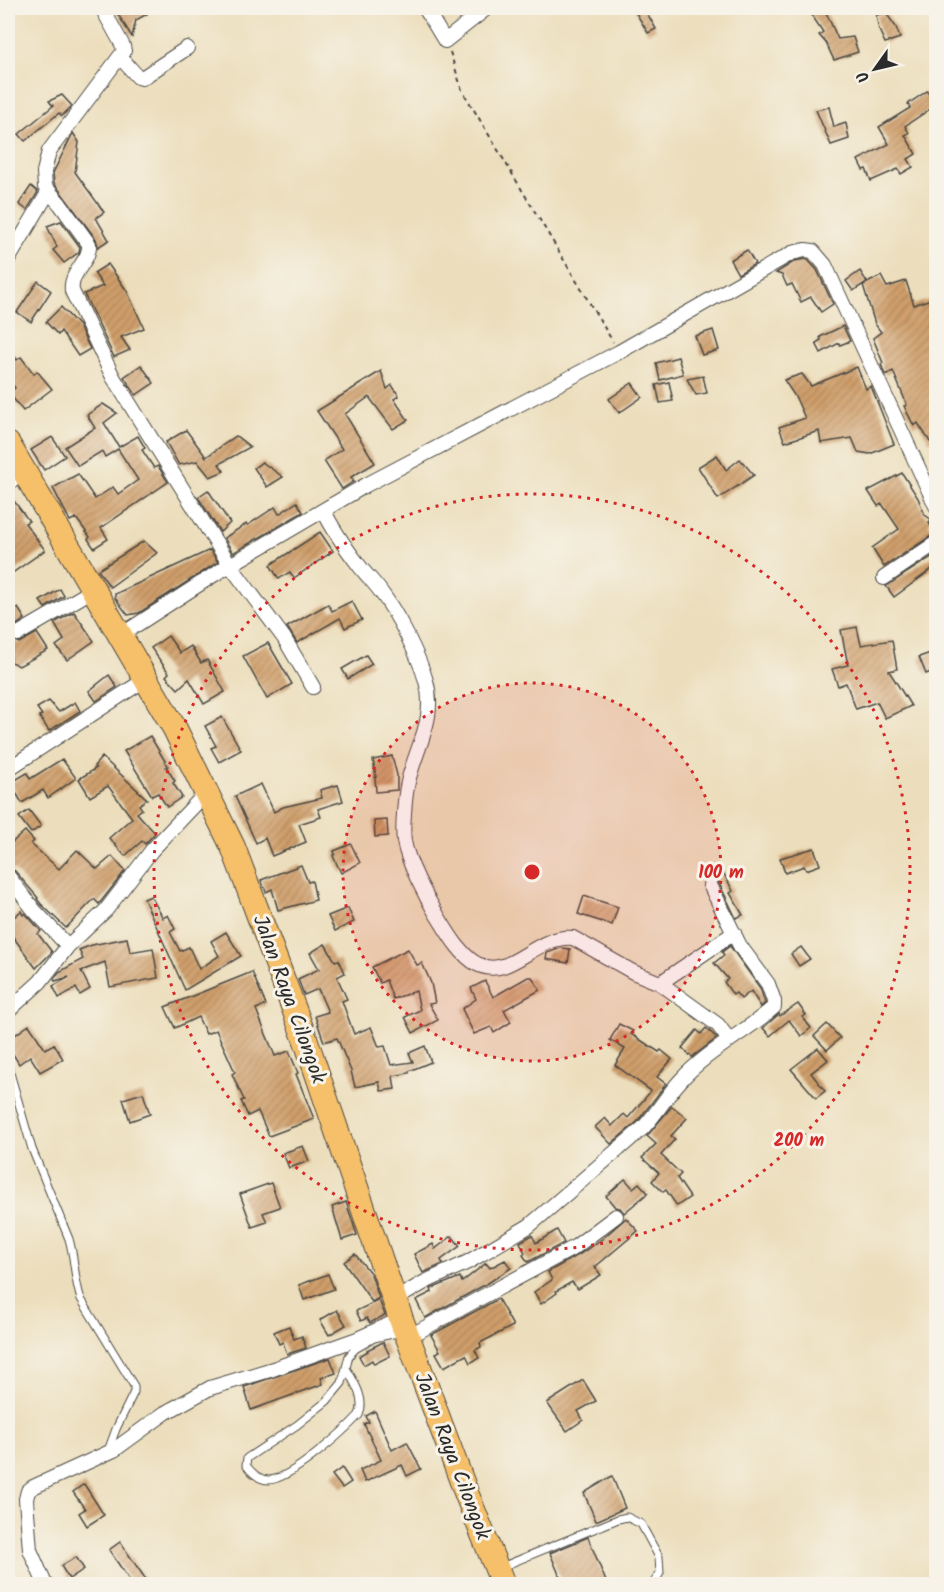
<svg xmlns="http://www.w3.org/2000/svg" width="944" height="1592" font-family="Kalam,sans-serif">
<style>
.building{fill:url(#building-hatch)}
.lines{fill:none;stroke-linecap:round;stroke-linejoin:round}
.lane-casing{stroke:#484641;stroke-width:9}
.street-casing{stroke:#484641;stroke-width:16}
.highway-casing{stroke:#484641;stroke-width:26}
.path{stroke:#484641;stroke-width:2;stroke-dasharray:4.5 4.5;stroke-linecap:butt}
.lane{stroke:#fff;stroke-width:7}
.street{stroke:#fff;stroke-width:14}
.highway{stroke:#f6c06b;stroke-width:24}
.ring{fill:none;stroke:#d62828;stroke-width:3;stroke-dasharray:3 6}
.labels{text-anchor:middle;stroke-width:6;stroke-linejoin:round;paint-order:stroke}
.street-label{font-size:21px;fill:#2b2b2b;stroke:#f7f3e8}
.centre{fill:#d62828;stroke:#f7f3e8;stroke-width:3}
.ring-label{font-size:18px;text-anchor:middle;font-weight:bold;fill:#d62828;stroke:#f7f3e8;stroke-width:6;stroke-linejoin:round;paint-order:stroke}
</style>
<defs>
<pattern id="building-hatch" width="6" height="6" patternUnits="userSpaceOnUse" patternTransform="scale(1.5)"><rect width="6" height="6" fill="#d09f6b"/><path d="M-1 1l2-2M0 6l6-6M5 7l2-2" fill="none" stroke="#a98258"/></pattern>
</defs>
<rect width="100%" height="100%" fill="#f7f3e8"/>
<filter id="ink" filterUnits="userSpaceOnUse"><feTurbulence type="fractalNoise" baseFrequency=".0167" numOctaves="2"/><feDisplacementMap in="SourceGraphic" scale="12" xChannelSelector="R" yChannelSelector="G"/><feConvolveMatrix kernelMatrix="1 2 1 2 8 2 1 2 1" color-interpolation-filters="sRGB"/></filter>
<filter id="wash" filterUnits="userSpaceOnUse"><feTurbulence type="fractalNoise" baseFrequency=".008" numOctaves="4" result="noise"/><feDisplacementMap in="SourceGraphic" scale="24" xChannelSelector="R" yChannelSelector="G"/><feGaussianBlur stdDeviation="1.35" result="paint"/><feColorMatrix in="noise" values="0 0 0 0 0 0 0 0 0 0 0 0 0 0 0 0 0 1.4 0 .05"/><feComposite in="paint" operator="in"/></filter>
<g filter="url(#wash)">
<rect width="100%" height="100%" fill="#ecdebc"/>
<g id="blocks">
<g class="building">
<polygon points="114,8 143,8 147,14 136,20 132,37"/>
<polygon points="633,8 644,8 656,29 648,33"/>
<polygon points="807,8 824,8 838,39 853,37 858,52 834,60 826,43 819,35 823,32"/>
<polygon points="886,13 896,27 900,38 885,43 879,30 876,15"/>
<polygon points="927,91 936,105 905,126 909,133 905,135 916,154 908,159 913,167 901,174 898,169 871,181 866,169 863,170 858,160 889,144 879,127 910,108 908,104"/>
<polygon points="62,95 72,106 62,116 59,113 25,141 19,134 53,106 49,101"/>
<polygon points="829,107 834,127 846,123 849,139 831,145 816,110"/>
<polygon points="73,133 79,142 75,172 104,212 96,218 109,240 98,247 96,239 54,183 53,173"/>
<polygon points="31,186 38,192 27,210 19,204"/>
<polygon points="61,221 80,247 79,252 64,263 53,250 57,247 47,226"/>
<polygon points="747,250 755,264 738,274 730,260"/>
<polygon points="805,259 808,260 817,270 833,304 821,312 811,297 801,302 792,284 787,286 782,275 776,273 795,261"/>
<polygon points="108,264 127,291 144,328 121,337 130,350 114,357 84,294 103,286 94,273"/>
<polygon points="860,271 867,282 853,291 846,281"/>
<polygon points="881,276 887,287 906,281 914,305 936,297 936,338 933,339 936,347 936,356 931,358 936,372 936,438 930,442 918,423 914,426 904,406 907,405 893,371 885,375 881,364 883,363 873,338 881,332 875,324 863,285"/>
<polygon points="38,281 51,291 31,322 17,312"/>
<polygon points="61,307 79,326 90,349 78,356 61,331 58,335 46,322"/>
<polygon points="843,326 850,341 840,345 839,343 821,353 816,343 821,340 820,337"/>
<polygon points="713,330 719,350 702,355 695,336"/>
<polygon points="8,347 17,360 21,357 34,374 37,371 52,389 23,411 9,393 15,388 8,379"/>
<polygon points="678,357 683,374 660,380 656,363"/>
<polygon points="141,365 154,383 136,395 124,377"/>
<polygon points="857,367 866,389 871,386 894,444 870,454 858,452 852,438 821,443 819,431 785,442 779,427 805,418 796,398 784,380 802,374 811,386"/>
<polygon points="381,371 387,389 392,385 399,396 394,399 408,420 393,429 369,397 345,414 375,463 351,477 354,481 342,489 324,461 342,449 317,411"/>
<polygon points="703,376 707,393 696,395 687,379"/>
<polygon points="669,382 673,401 660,403 656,385"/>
<polygon points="632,383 642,397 619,413 609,399"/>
<polygon points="103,404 117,413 104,423 119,447 138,436 145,448 142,450 154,468 158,466 168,482 101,528 108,539 94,548 88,539 90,537 76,518 70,521 53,488 78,474 95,499 113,487 118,494 138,480 118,449 105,457 102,451 78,466 65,447 95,428 87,415"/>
<polygon points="186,430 206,457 236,436 250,447 219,464 224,471 210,477 197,461 179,465 166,442"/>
<polygon points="52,437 65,456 44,470 31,450"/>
<polygon points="717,455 726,470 740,459 754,475 718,499 698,467"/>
<polygon points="262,462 283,477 267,487 254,468"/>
<polygon points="902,473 918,498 925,515 932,520 929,523 936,534 931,536 884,567 872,548 899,529 882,504 878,506 868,491"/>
<polygon points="208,490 230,523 220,532 198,497"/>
<polygon points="8,493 29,521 25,523 45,550 8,576"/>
<polygon points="297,502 303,512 233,553 224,538 246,524 248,525 275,507 279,514"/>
<polygon points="320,532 333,551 294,578 290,572 279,579 270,565"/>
<polygon points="144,541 157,553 110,587 98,570"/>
<polygon points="210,550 218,562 139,613 128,615 115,598 115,594"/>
<polygon points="936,554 936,566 894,597 886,586"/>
<polygon points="60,589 64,596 45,608 40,601"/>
<polygon points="352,601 362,620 345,628 340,618 297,643 287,627 328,604 332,611"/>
<polygon points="18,608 25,619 11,629 11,639 19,643 37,633 48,650 19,666 11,662 8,635 8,615"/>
<polygon points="74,612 94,641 67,660 56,646 64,640 54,623"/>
<polygon points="857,627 861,645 892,640 897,669 889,671 911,706 885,718 877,702 856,709 846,683 838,686 832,669 848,665 841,630"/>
<polygon points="168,636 180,653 191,646 201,663 207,660 225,692 204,704 189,679 178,689 166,676 169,673 151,648"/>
<polygon points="268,643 292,684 267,699 243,656"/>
<polygon points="936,651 936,670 926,674 919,657"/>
<polygon points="366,655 372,664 348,679 342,669"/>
<polygon points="109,675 117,687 96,701 89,691"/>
<polygon points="49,701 59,712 75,702 80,711 49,731 39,716 42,715 37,708"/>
<polygon points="222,717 241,750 219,762 211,748 216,746 205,726"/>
<polygon points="150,736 168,766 166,767 175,781 173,783 182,797 167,807 158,793 152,796 124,751"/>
<polygon points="392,756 397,775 397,790 376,792 375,777 376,777 373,760"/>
<polygon points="102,757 147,799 139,805 142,809 137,813 155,833 145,844 142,841 125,856 109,838 132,818 108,786 90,797 79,779 96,768 94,766"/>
<polygon points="62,759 76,778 48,798 43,790 22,803 10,783 27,773 30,779"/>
<polygon points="261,784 274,812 283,807 322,798 320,790 338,785 343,801 318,809 321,817 299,824 306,842 272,856 265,838 256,843 235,796"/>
<polygon points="29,810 41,826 31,833 19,817"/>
<polygon points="387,820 388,836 375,837 374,821"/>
<polygon points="25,831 34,841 31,844 59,869 77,850 97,869 112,856 125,871 99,904 94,899 66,928 41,904 37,899 38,898 15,871 8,867 8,846"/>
<polygon points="351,844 360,863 341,873 333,856 335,854 334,851"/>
<polygon points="814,848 820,865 806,870 804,866 785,873 780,858"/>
<polygon points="301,865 308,882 312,881 316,900 278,910 272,889 266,892 261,880"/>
<polygon points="723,872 733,891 730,893 743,915 736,918 718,881 714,877"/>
<polygon points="151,896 163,918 168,915 175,929 170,932 180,951 189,947 199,969 219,956 211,941 226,932 241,956 185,990 144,899"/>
<polygon points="584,896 618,907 612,925 578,914"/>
<polygon points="348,908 354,922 335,931 328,916"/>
<polygon points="21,911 23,915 25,913 41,931 38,934 52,952 36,968 8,930 8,922"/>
<polygon points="127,938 130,952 153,948 158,978 110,987 105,962 81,971 90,989 80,995 76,988 59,998 53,986 69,977 55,981 54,979 59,972 83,959 79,950 92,945"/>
<polygon points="325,944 335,961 339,960 345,973 337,977 347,999 342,1001 354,1034 371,1027 379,1047 385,1046 391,1065 413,1062 409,1053 425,1046 431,1062 409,1071 409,1073 393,1076 395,1089 381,1091 379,1082 355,1087 351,1071 337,1038 324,1042 315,1016 328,1012 318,989 304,995 298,979 319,969 310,953"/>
<polygon points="730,946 760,988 765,1003 761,1007 751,991 741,999 736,993 733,995 724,982 728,979 714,963 724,955 722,952"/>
<polygon points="801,947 810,959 799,966 791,954"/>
<polygon points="561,948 570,949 568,963 546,959 547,953"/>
<polygon points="408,949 417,965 422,963 431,983 435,1003 429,1004 438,1020 413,1033 405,1017 420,1010 416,991 393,999 386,980 380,983 372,967"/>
<polygon points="252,972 266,1005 256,1009 263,1027 275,1056 289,1051 298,1073 296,1074 314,1119 269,1136 258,1111 248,1116 241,1101 244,1100 232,1074 235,1072 216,1030 206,1034 198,1017 175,1028 165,1007"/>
<polygon points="528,977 532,977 540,990 504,1010 511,1022 494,1033 491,1027 474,1034 462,1009 476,999 471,988 485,981 493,997"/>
<polygon points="798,1004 806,1015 802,1017 811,1028 801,1036 789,1020 770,1036 763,1028 779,1014 780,1016"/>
<polygon points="619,1024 633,1031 631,1034 659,1052 661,1050 672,1059 657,1077 666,1084 637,1122 611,1144 595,1127 605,1118 612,1126 624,1114 628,1118 651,1091 615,1065 625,1049 610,1040"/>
<polygon points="827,1024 840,1038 827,1050 814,1036"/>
<polygon points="29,1025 45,1049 54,1044 63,1059 40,1072 30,1056 19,1064 8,1046 8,1040"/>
<polygon points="706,1028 717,1038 692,1057 682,1048 697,1030 701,1034"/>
<polygon points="818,1048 828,1060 811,1073 825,1091 816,1098 791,1069"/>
<polygon points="143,1093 150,1114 130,1121 123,1099"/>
<polygon points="672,1106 687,1118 671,1136 675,1139 661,1155 681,1174 677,1178 690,1197 677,1206 666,1190 663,1192 652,1181 659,1173 642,1158 656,1144 647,1136"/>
<polygon points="303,1146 309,1161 289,1168 283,1153"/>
<polygon points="625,1179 633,1188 639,1183 648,1193 624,1213 620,1208 615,1207 606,1196"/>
<polygon points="271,1183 280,1207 263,1213 267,1222 252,1227 240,1194"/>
<polygon points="346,1202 357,1235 342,1240 332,1207"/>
<polygon points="626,1218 638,1231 595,1267 601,1275 578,1289 572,1282 556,1291 557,1293 541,1304 534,1292 552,1280 548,1272 580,1254 602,1239"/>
<polygon points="557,1230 564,1243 528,1262 523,1255 525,1253 520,1242 532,1235 536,1243"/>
<polygon points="452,1236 460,1246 441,1260 443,1264 423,1273 414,1254 433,1244 435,1249"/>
<polygon points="355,1254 371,1274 379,1298 372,1302 344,1262"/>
<polygon points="505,1260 511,1268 488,1283 425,1318 416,1300 432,1292 431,1289 460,1277 462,1282 486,1263 490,1268"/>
<polygon points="328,1274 334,1289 304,1300 299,1285"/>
<polygon points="498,1299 513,1326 480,1343 481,1347 475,1350 479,1358 470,1363 466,1355 444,1367 436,1353 440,1351 431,1335"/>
<polygon points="379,1300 385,1315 370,1323 367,1318 361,1321 356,1311"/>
<polygon points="337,1310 346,1325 329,1335 320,1320"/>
<polygon points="289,1326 294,1339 302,1336 306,1348 287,1354 283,1342 279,1344 274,1332"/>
<polygon points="383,1342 390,1356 374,1364 372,1360 364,1365 359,1356 368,1351 367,1350"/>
<polygon points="330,1358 336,1373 321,1378 323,1384 251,1410 244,1387"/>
<polygon points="583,1380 596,1401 578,1411 583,1420 567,1431 547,1403"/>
<polygon points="375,1411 392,1450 407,1442 421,1469 407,1476 402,1465 365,1482 360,1470 381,1460 364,1424 369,1422 366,1416"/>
<polygon points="342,1468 351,1482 342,1488 332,1475"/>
<polygon points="612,1476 625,1508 596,1521 584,1493"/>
<polygon points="84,1484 104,1515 87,1526 79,1513 85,1509 73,1492"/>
<polygon points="588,1537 607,1584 563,1584 550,1553"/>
<polygon points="120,1542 149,1584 132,1584 109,1550"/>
<polygon points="76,1557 84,1569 69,1579 61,1566"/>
</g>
</g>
</g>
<g filter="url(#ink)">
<use href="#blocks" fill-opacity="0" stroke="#484641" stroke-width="1.5"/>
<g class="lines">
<defs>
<g id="lane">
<path d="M8,1066L32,1149L69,1239C75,1259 74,1280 81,1299L134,1386V1392L116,1429L108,1451"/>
<path d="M346,1368C354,1382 366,1399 359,1415C343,1432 291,1479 269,1480C259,1480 251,1472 246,1465L247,1458L297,1425L327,1401L342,1383L349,1356L355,1349L374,1338L402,1332"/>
<polyline points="499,1568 618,1519 627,1517 641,1524 659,1557 660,1573 653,1584"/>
</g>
<g id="street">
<path d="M102,8L123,46L124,51L49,151L44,172L45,187L60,204L89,244C91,261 69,272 72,291L113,377L230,565L284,638L313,687"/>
<polyline points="425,8 445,41 487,8"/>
<polyline points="120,57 138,77 142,78 187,48"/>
<polyline points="8,260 49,191"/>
<polyline points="8,484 22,470"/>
<path d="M324,511C333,530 345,547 358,564C365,574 374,582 381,592C397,613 419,656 426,681C437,718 416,747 408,782C405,795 402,828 404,841C407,861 426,897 437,915C447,931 460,955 477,964C511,981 535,934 573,938L633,972L660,983L734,933"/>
<polyline points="884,578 936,543"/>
<polyline points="18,634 93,590"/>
<polyline points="121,635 215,574 366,485 619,352 792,253 805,250 813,251 825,265 936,506"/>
<polyline points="8,769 146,679"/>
<polyline points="8,876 34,910 68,946"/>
<polyline points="660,983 718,1025 729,1040"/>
<polyline points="8,1011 40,982 68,946 106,910 152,850 207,792"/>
<path d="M394,1300L425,1282L468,1262L529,1226L643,1128C657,1113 667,1095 681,1080C707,1051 745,1033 774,1007V1001L768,984L740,946L710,885"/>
<polyline points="408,1337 575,1247 616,1216"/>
<polyline points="45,1584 30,1550 26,1499 28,1491 33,1487 114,1450 165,1413 210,1388 273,1369 357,1339 401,1319"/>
</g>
<polyline id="highway" points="8,444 175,729 233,847 306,1041 401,1319 467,1495 503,1584"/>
</defs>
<use href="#lane" class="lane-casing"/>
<use href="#street" class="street-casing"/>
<use href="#highway" class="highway-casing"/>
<polyline class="path" points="450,52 462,90 613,342"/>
<use href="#lane" class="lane"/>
<use href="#street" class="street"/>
<use href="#highway" class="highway"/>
</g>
</g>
<circle cx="532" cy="872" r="189" fill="#d62828" fill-opacity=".12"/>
<g class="ring">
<circle cx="532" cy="872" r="189"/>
<circle cx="532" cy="872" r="378"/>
</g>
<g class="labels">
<g class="street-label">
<text transform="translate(290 999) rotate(70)" y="7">Jalan Raya Cilongok</text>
<text transform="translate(453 1456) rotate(69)" y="7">Jalan Raya Cilongok</text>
</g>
</g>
<circle cx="532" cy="872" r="9" class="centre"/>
<g class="ring-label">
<text x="721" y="878">100 m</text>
<text x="799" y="1146">200 m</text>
</g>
<rect width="944" height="1592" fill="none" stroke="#f7f3e8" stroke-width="30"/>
<g transform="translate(875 69) rotate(236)" stroke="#f7f3e8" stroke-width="4.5" paint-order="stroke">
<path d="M0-4.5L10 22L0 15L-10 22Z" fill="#2b2b2b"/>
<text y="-9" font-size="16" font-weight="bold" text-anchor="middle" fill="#2b2b2b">U</text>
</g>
</svg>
